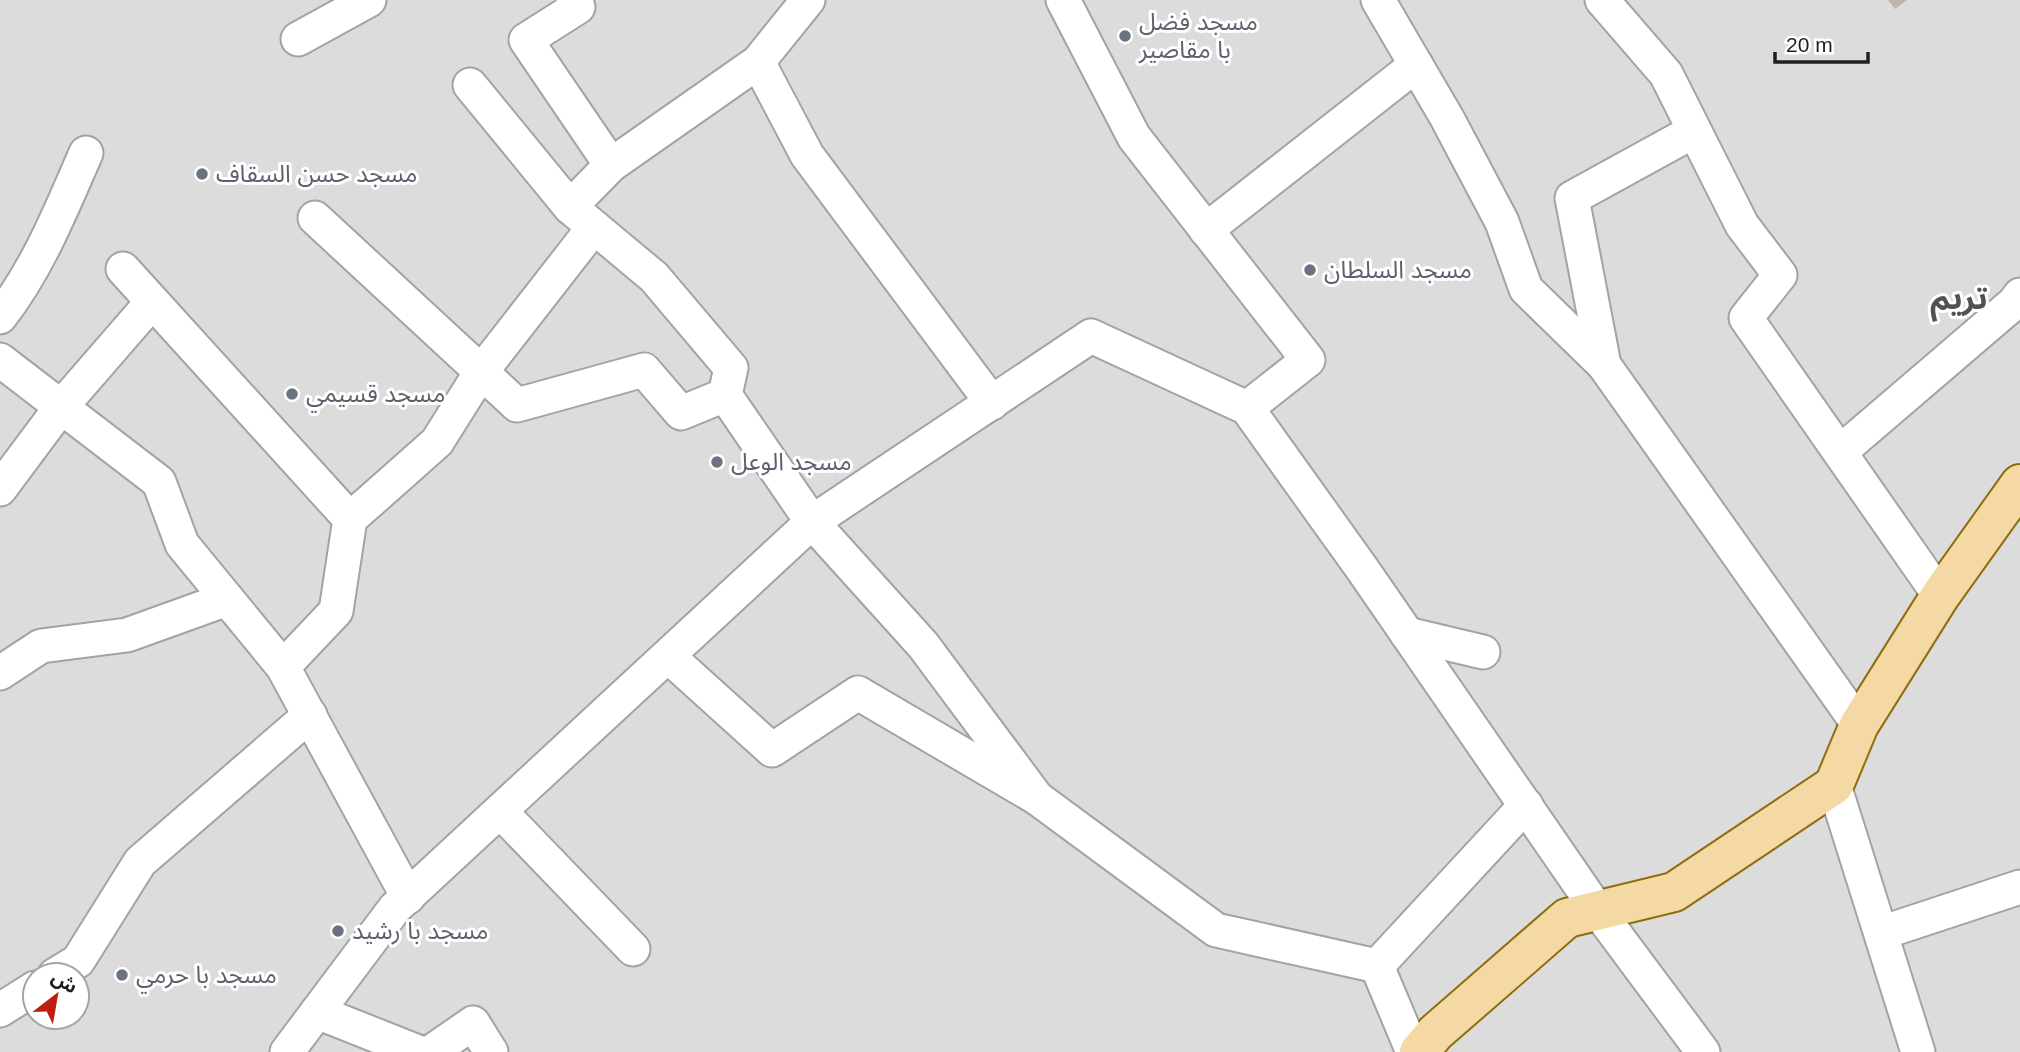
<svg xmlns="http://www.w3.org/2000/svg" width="2020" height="1052" font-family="Arial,'Noto Sans Arabic',sans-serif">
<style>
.residential{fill:#dddcdc;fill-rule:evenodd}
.building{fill:#bcb6af}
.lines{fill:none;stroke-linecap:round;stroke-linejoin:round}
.minor-casing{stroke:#a3a3a3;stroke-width:37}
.major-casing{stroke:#8e6e0b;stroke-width:42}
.minor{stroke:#fff;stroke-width:33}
.major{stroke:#f5d9a4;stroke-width:38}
.worship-dot{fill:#6b7280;stroke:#fff;stroke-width:2.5}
.labels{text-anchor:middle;stroke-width:6;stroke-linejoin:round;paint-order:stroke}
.worship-label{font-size:24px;fill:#5b616d;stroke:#fff;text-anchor:start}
.district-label{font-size:32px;font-weight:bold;fill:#525252;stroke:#fff}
</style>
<rect width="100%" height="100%" fill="#efece5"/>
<path class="residential" d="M0,0H2020V1052H0ZM35,975H77V1017H35Z"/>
<polygon class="building" points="1888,0 1907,0 1895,9"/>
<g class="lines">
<defs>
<g id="minor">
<polyline points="1063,0 1134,137 1308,360 1247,408"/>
<polyline points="1378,0 1447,118 1502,222 1526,289 1604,365 1859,725"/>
<polyline points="1602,0 1666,74 1742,225 1780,275 1746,318 1940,596"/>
<polyline points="298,39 369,0"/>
<polyline points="758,62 807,155 992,403"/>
<polyline points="470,85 570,207 654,277 731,368 725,395"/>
<polyline points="611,165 758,62 808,0"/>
<polyline points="570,207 611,165 526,40 578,7 573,0"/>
<polyline points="315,218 517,405 644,370 681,413 725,395 812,522 923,645 1037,798"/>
<polyline points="1206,230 1416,65"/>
<polyline points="123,269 350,519 336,611 283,667"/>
<path d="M0,317C38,268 61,210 86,153"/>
<polyline points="0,360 159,482 182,544 283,667 408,897"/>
<polyline points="1604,365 1572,198 1694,131"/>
<polyline points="1840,452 2014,303 2020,295"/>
<polyline points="0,489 61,407 152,302"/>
<polyline points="350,519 437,442 481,372 594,227"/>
<polyline points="1407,634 1483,652"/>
<polyline points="668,656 772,750 858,693 1037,798 1216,930 1377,966"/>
<polyline points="0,673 41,646 127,635 227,599"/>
<polyline points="1834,785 1918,1052"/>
<polyline points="500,811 633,949"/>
<polyline points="1881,933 2020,887"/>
<polyline points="55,975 78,961 140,862 310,715"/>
<polyline points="0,1010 35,988"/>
<polyline points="317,1012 418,1052"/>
<polyline points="287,1052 395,908 812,522 1091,336 1247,408 1363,570 1598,911 1703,1052"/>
<polyline points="431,1052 473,1023 491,1052"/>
<polyline points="1413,1052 1377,966 1526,805"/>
</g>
<polyline id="major" points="1419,1052 1435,1033 1567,918 1674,892 1834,785 1859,725 1940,596 2020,484"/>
</defs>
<use href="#minor" class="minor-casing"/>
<use href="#major" class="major-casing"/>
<use href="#minor" class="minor"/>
<use href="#major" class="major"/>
</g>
<g class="worship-dot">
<circle cx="1125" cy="36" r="7"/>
<circle cx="202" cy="174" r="7"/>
<circle cx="1310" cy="270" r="7"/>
<circle cx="292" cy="394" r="7"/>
<circle cx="717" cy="462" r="7"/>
<circle cx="338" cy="931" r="7"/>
<circle cx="122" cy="975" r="7"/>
</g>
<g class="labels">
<g class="worship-label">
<text x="1139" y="30">مسجد فضل<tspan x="1139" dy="28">با مقاصير</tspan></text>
<text x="216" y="182">مسجد حسن السقاف</text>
<text x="1324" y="278">مسجد السلطان</text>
<text x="306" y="402">مسجد قسيمي</text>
<text x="731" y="470">مسجد الوعل</text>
<text x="352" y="939">مسجد با رشيد</text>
<text x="136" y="983">مسجد با حرمي</text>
</g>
<g class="district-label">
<text x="1959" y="309">تريم</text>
</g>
</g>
<g transform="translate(56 996) rotate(31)"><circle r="33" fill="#ffffff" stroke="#a5a5a5" stroke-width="2"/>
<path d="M0-5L12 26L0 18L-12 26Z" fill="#bf1e0e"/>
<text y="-10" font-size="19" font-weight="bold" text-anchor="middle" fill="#1f1f1f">ش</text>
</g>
<path d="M1775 52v10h93v-10" fill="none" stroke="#1f1f1f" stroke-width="3.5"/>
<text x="1786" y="52" font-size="21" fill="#1f1f1f" stroke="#ffffff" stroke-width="5" paint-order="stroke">20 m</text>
</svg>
